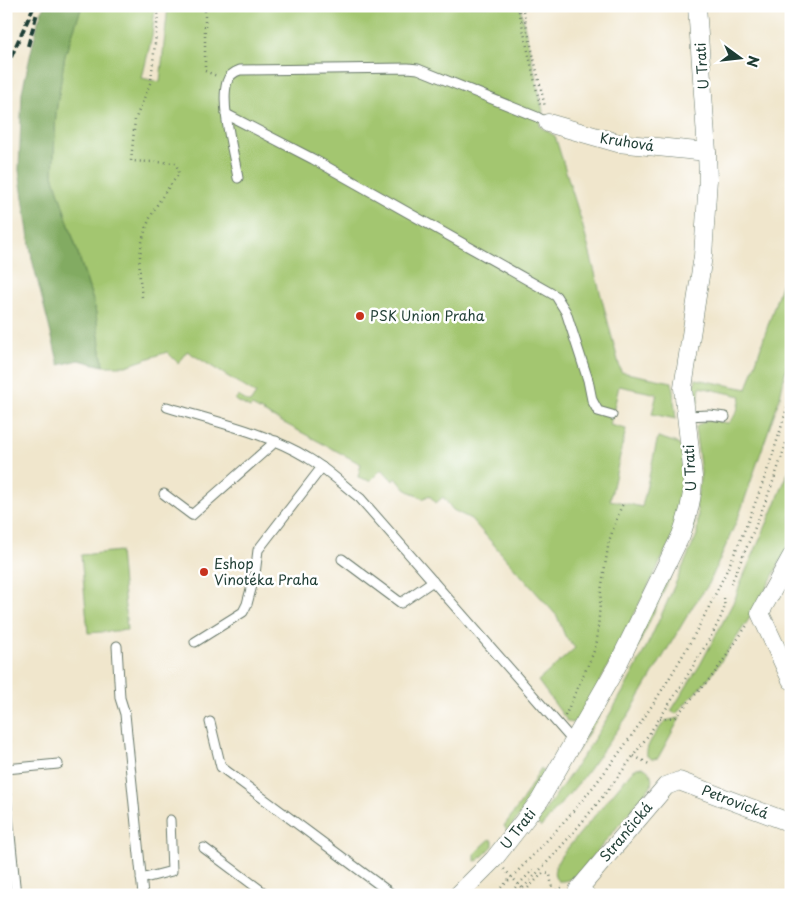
<svg xmlns="http://www.w3.org/2000/svg" width="797" height="901" font-family="'Playpen Sans',sans-serif">
<style>
.green{fill:#a3c670;stroke:#618252}
.forest{fill:#82ab62;stroke:#50744b}
.lines{fill:none;stroke-linecap:round;stroke-linejoin:round}
.lane-casing{stroke:#687869;stroke-width:11}
.street-casing{stroke:#687869;stroke-width:19}
.path{stroke:#687869;stroke-width:2.5;stroke-dasharray:1 4;stroke-linecap:butt}
.lane{stroke:#fff;stroke-width:9}
.street{stroke:#fff;stroke-width:18}
.rail{stroke:#1f3d34;stroke-width:4;stroke-dasharray:8 4;stroke-linecap:butt}
.poi-dot{fill:#c8321e;stroke:#fff;stroke-width:2}
.labels{text-anchor:middle;stroke-width:5;stroke-linejoin:round;paint-order:stroke}
.street-label{font-size:14px;fill:#1f3d34;stroke:#fff}
.poi-label{font-size:14px;fill:#1f3d34;stroke:#fff;text-anchor:start}
</style>
<rect width="100%" height="100%" fill="#fff"/>
<filter id="ink" filterUnits="userSpaceOnUse"><feTurbulence type="fractalNoise" baseFrequency=".02" numOctaves="2"/><feDisplacementMap in="SourceGraphic" scale="10" xChannelSelector="R" yChannelSelector="G"/><feConvolveMatrix kernelMatrix="1 2 1 2 8 2 1 2 1" color-interpolation-filters="sRGB"/></filter>
<filter id="wash" filterUnits="userSpaceOnUse"><feTurbulence type="fractalNoise" baseFrequency=".0096" numOctaves="4" result="noise"/><feDisplacementMap in="SourceGraphic" scale="20" xChannelSelector="R" yChannelSelector="G"/><feGaussianBlur stdDeviation="1.12" result="paint"/><feColorMatrix in="noise" values="0 0 0 0 0 0 0 0 0 0 0 0 0 0 0 0 0 1.4 0 .05"/><feComposite in="paint" operator="in"/></filter>
<g filter="url(#wash)">
<rect width="100%" height="100%" fill="#f0e6cc"/>
<g class="green">
<polygon points="82,6 155,6 152,36 142,78 160,82 168,6 520,6 543,111 539,126 555,136 582,223 621,372 672,382 676,419 652,414 657,394 619,386 610,425 626,429 610,500 642,507 658,437 677,443 682,448 686,481 680,523 588,706 580,718 573,723 568,722 538,681 575,648 565,636 557,616 471,519 453,510 443,497 436,503 429,495 423,499 405,489 396,478 393,481 382,469 370,481 358,477 361,464 252,406 250,408 235,400 238,396 250,403 256,394 187,351 178,363 167,352 126,366 103,366 95,307 53,175 56,112 65,55"/>
<path d="M791,255V344L780,397L740,513L709,584L693,606L629,714L582,779L541,827L536,823C571,774 606,725 633,673C657,628 676,581 697,535L698,514L696,505L701,473L695,428C704,418 715,421 728,423C737,415 739,407 741,396L700,387L698,402L693,408L691,394L696,379L747,389Z"/>
<polygon points="791,465 791,542 753,613 713,673 676,714 671,711 700,665 735,599 740,584 773,510"/>
<polygon points="695,519 694,525 630,664 577,752"/>
<polygon points="120,551 127,630 88,633 81,555"/>
<path d="M680,718L658,758L652,759L647,756C645,744 658,731 665,721Z"/>
<path d="M642,767C651,771 653,776 651,786L581,871C574,877 568,882 558,881C550,874 557,863 561,856L632,771L637,768Z"/>
<polygon points="541,768 543,771 543,784 508,831 504,826 522,801"/>
<polygon points="490,839 493,841 493,846 479,860 475,861 475,853"/>
</g>
<polygon class="forest" points="44,6 82,6 65,55 56,112 53,175 95,307 103,366 79,360 59,365 32,259 19,170 22,92 38,22"/>
</g>
<g filter="url(#ink)">
<g class="lines">
<defs>
<g id="lane">
<polyline points="226,114 313,159 556,296 566,312 588,380 592,400 598,411 612,415"/>
<path d="M238,178C234,154 220,105 227,82C229,75 234,72 240,70L408,68L418,69L537,117L548,123"/>
<path d="M167,407C213,421 268,433 308,458C327,469 343,485 360,498L573,741"/>
<polyline points="686,416 710,415 725,417"/>
<polyline points="164,494 192,515 276,441"/>
<polyline points="342,559 401,603 433,581"/>
<polyline points="195,642 243,612 247,604 255,574 258,550 322,467"/>
<polyline points="117,646 120,698 125,714 143,895"/>
<polyline points="210,722 221,767 393,895"/>
<polyline points="6,769 58,764"/>
<polyline points="6,795 16,895"/>
<polyline points="204,848 267,895"/>
<polyline points="141,879 172,871 170,820"/>
</g>
<g id="street">
<polyline points="548,123 618,143 707,152"/>
<polyline points="791,557 760,613 791,680"/>
<path d="M458,895L494,859L540,800L617,666L681,535C688,515 693,498 693,477L683,388L703,256L708,179L707,152L697,6"/>
<polyline points="586,895 578,890 666,786 679,781 791,823"/>
</g>
</defs>
<use href="#lane" class="lane-casing"/>
<use href="#street" class="street-casing"/>
<g class="path">
<polyline points="205,6 205,71 217,76"/>
<polyline points="518,6 540,105"/>
<polyline points="522,6 545,107"/>
<path d="M142,297C134,243 146,215 179,174L176,163L131,161L135,120L151,81L159,6"/>
<path d="M731,584C753,532 776,481 791,426"/>
<polyline points="565,716 593,654 597,641 601,591 609,541 621,507 624,503"/>
<polyline points="660,719 675,717 714,674 748,624"/>
<polyline points="634,756 649,764"/>
<polyline points="504,869 522,888"/>
<path d="M494,895C527,862 560,828 589,792C684,675 752,538 791,393"/>
<polyline points="508,895 533,870"/>
<path d="M516,895C585,825 644,747 695,663C704,648 718,626 724,609C725,606 724,602 724,598"/>
<polyline points="521,895 543,873 550,874 553,895"/>
<polyline points="548,895 552,891 562,888"/>
</g>
<use href="#lane" class="lane"/>
<use href="#street" class="street"/>
<g class="rail">
<polyline points="28,46 37,13"/>
<polyline points="6,68 34,6"/>
</g>
</g>
</g>
<g class="poi-dot">
<circle cx="360" cy="316" r="5"/>
<circle cx="204" cy="572" r="5"/>
</g>
<g class="labels">
<g class="street-label">
<text transform="translate(702 66) rotate(-94)" y="5">U Trati</text>
<text transform="translate(627 142) rotate(9)" y="5">Kruhová</text>
<text transform="translate(690 468) rotate(-93)" y="5">U Trati</text>
<text transform="translate(735 802) rotate(21)" y="5">Petrovická</text>
<text transform="translate(518 829) rotate(-52)" y="5">U Trati</text>
<text transform="translate(626 832) rotate(-50)" y="5">Strančická</text>
</g>
<g class="poi-label">
<text x="370" y="321">PSK Union Praha</text>
<text x="214" y="569">Eshop<tspan x="214" dy="16">Vinotéka Praha</tspan></text>
</g>
</g>
<rect width="797" height="901" fill="none" stroke="#fff" stroke-width="25"/>
<g transform="translate(740 58) rotate(105)" stroke="#ffffff" stroke-width="4" paint-order="stroke">
<path d="M0-4L9 19L0 12L-9 19Z" fill="#1f3d34"/>
<text y="-8" font-size="14" font-weight="bold" text-anchor="middle" fill="#1f3d34">N</text>
</g>
</svg>
